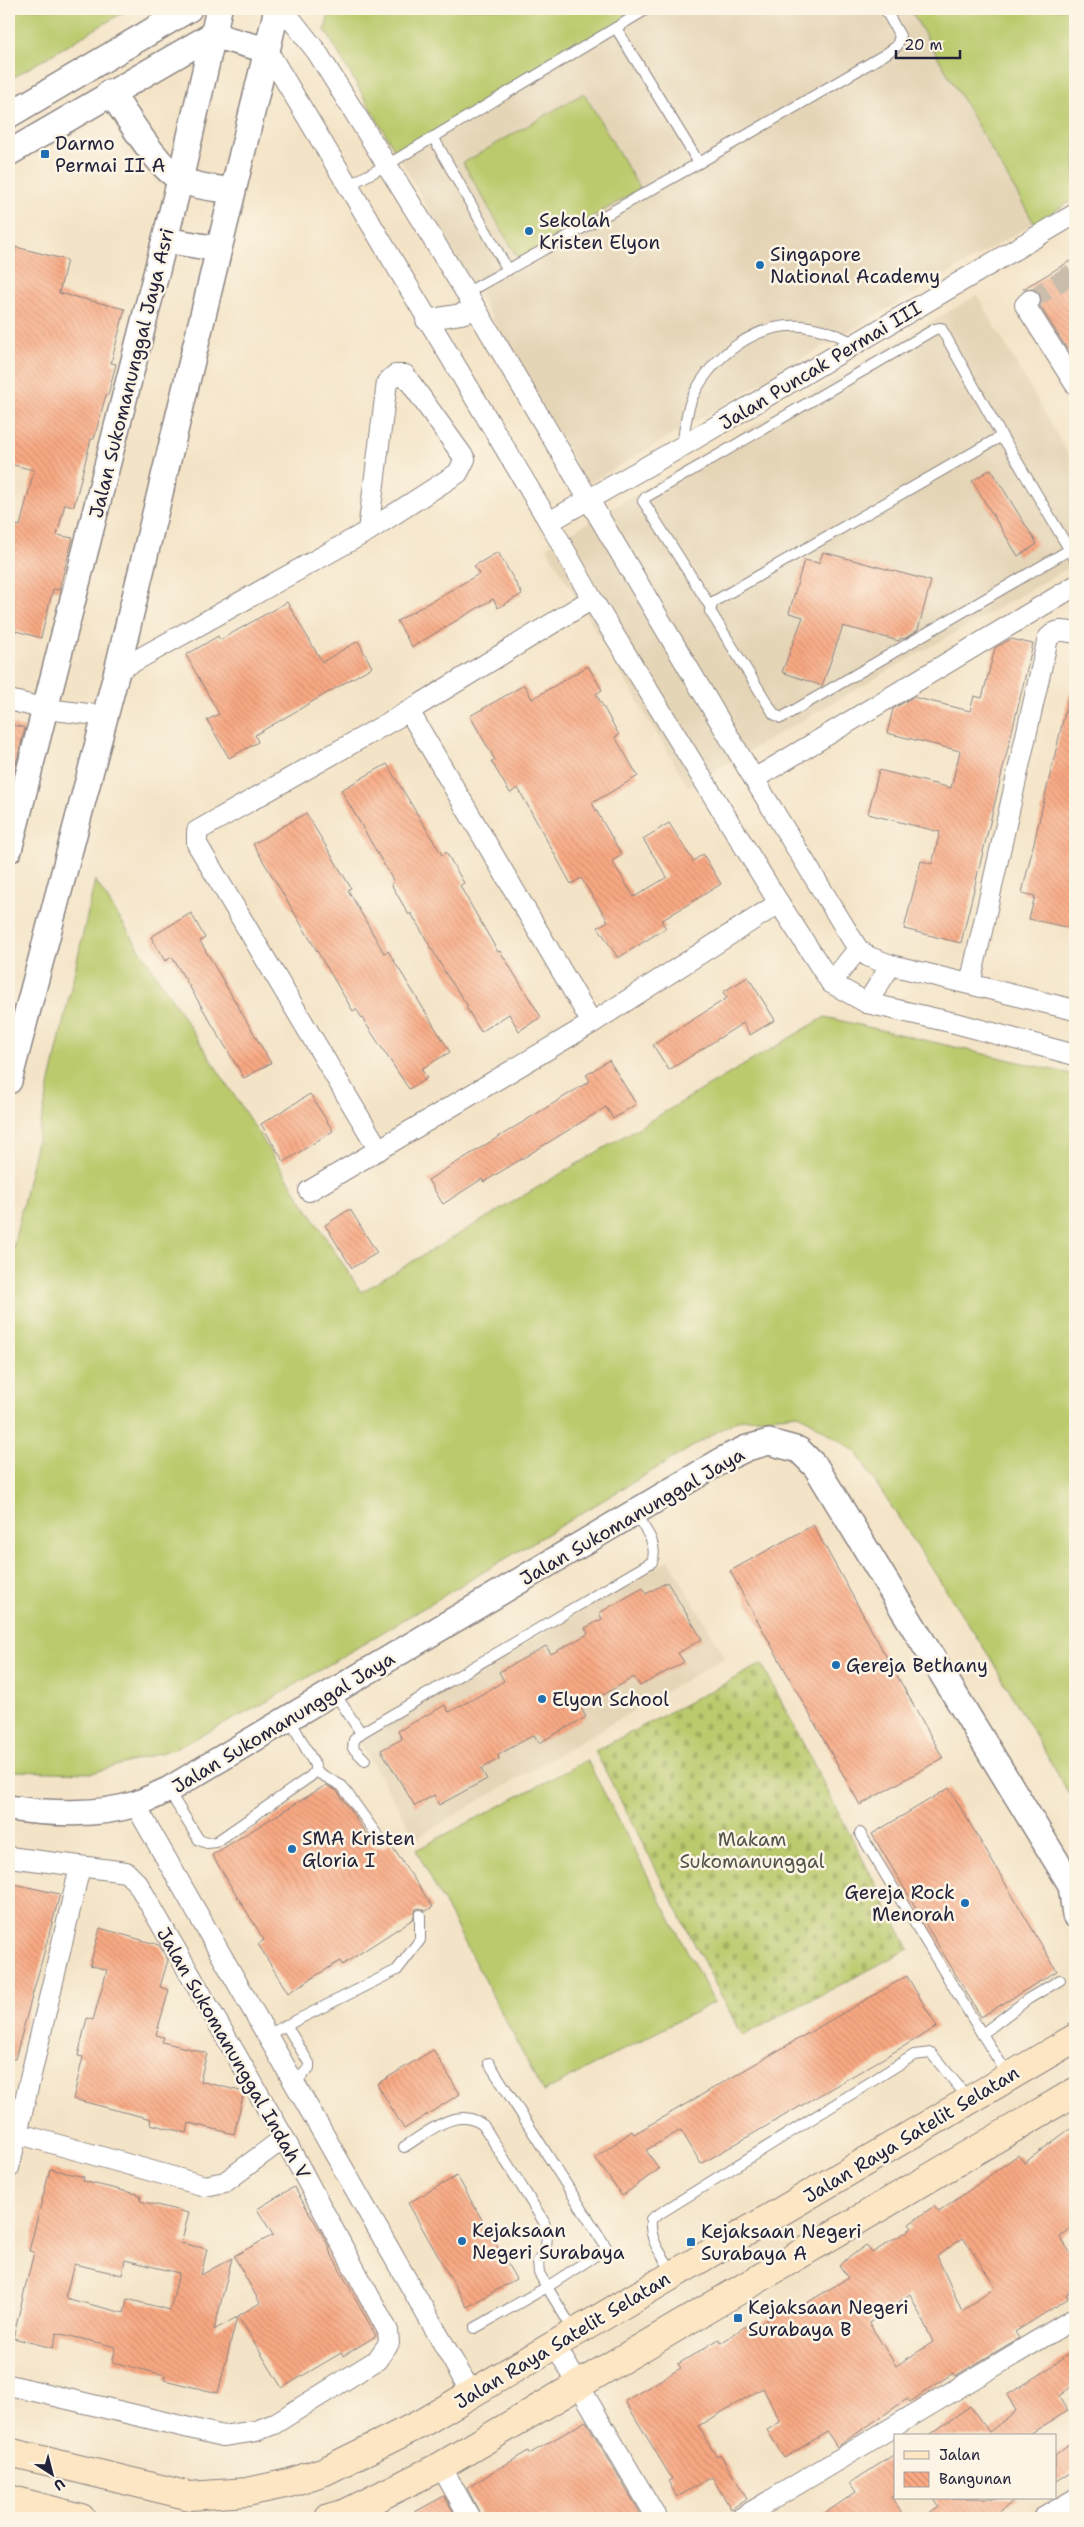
<svg xmlns="http://www.w3.org/2000/svg" width="1084" height="2527" font-family="'Shantell Sans',sans-serif">
<style>
.built{fill:#e5d5b7}
.grass{fill:#bbca6d;stroke:#6e7654}
.cemetery{fill:url(#cemetery-stones);stroke:#6e7654}
.building{fill:url(#building-back-hatch);fill-rule:evenodd}
.lines{fill:none;stroke-linecap:round;stroke-linejoin:round}
.minor-tunnel{stroke:#cabdab;stroke-width:20;stroke-dasharray:20 10;stroke-linecap:butt}
.service-casing{stroke:#8b8381;stroke-width:12}
.minor-casing{stroke:#8b8381;stroke-width:22}
.tertiary-casing{stroke:#8b8381;stroke-width:28}
.secondary-casing{stroke:#8b8381;stroke-width:30}
.service{stroke:#fff;stroke-width:10}
.minor{stroke:#fff;stroke-width:20}
.tertiary{stroke:#fff;stroke-width:25}
.secondary{stroke:#fce6c4;stroke-width:28}
.poi-dot{fill:#1f6fb2;stroke:#fcf5e5;stroke-width:2}
.labels{text-anchor:middle;stroke-width:5;stroke-linejoin:round;paint-order:stroke}
.poi-label{font-size:19px;fill:#22223b;stroke:#fcf5e5;text-anchor:start}
.street-label{font-size:19px;fill:#22223b;stroke:#fcf5e5}
.park-label{font-size:19px;fill:#50544a;stroke:#fcf5e5}
</style>
<defs>
<pattern id="cemetery-stones" width="16" height="16" patternUnits="userSpaceOnUse" patternTransform="scale(1.25)"><rect width="16" height="16" fill="#bbca6d"/><path d="M2 7V4a2 2 0 0 1 4 0v3zM10 15v-3a2 2 0 0 1 4 0v3z" fill="#a0ad5f"/></pattern>
<pattern id="building-back-hatch" width="6" height="6" patternUnits="userSpaceOnUse" patternTransform="scale(1.25)"><rect width="6" height="6" fill="#f8a882"/><path d="M-1 5l2 2M0 0l6 6M5-1l2 2" fill="none" stroke="#d49071"/></pattern>
</defs>
<rect width="100%" height="100%" fill="#fcf5e5"/>
<filter id="ink" filterUnits="userSpaceOnUse"><feTurbulence type="fractalNoise" baseFrequency=".02" numOctaves="2"/><feDisplacementMap in="SourceGraphic" scale="10" xChannelSelector="R" yChannelSelector="G"/><feConvolveMatrix kernelMatrix="1 2 1 2 8 2 1 2 1" color-interpolation-filters="sRGB"/></filter>
<filter id="wash" filterUnits="userSpaceOnUse"><feTurbulence type="fractalNoise" baseFrequency=".0096" numOctaves="4" result="noise"/><feDisplacementMap in="SourceGraphic" scale="20" xChannelSelector="R" yChannelSelector="G"/><feGaussianBlur stdDeviation="1.12" result="paint"/><feColorMatrix in="noise" values="0 0 0 0 0 0 0 0 0 0 0 0 0 0 0 0 0 1.4 0 .05"/><feComposite in="paint" operator="in"/></filter>
<g filter="url(#wash)">
<rect width="100%" height="100%" fill="#f4e4c7"/>
<g class="built">
<polygon points="647,9 910,9 1034,223 588,484 397,154"/>
<polygon points="977,295 1075,466 1075,564 688,786 546,547"/>
<polygon points="669,1560 725,1657 416,1838 359,1741"/>
</g>
<g class="grass">
<polygon points="9,9 129,9 9,80"/>
<polygon points="330,9 647,9 397,154 325,30"/>
<polygon points="910,9 1075,9 1075,199 1034,223"/>
<polygon points="584,93 640,189 519,260 463,163"/>
<polygon points="95,880 361,1292 825,1017 1075,1075 1075,1804 989,1656 855,1451 799,1414 737,1420 263,1704 177,1748 92,1773 9,1771 9,1266"/>
<polygon points="587,1760 714,2002 543,2092 416,1850"/>
</g>
<polygon class="cemetery" points="762,1664 909,1949 742,2036 595,1751"/>
<g id="blocks">
<g class="building">
<polygon points="16,247 67,260 59,293 125,309 111,363 116,364 108,395 106,395 94,439 91,439 74,506 65,504 57,535 73,538 59,590 53,589 41,638 9,629 9,523 20,526 34,470 9,464 9,277"/>
<polygon points="1070,261 1075,270 1075,362 1040,306 1042,297 1039,292 1033,288 1023,289"/>
<polygon points="991,469 1037,544 1018,556 972,481"/>
<polygon points="498,552 522,594 498,608 493,599 412,647 397,621 479,574 474,566"/>
<polygon points="823,552 931,581 918,630 904,639 901,638 899,641 843,626 822,686 782,672 803,617 789,613 804,560 819,563"/>
<polygon points="287,602 322,662 358,641 372,667 255,735 258,742 229,758 207,720 219,714 186,655 218,636 220,640"/>
<polygon points="1011,639 1033,644 961,943 904,929 921,861 932,864 940,832 868,814 879,770 951,788 960,751 887,733 893,709 913,697 970,711 974,696 982,698 995,648"/>
<polygon points="588,666 602,690 596,694 619,735 615,737 638,776 592,803 622,855 612,861 634,897 667,877 643,839 669,823 693,861 703,854 721,884 661,921 666,928 618,958 598,927 608,921 581,878 571,884 518,788 510,793 491,761 495,760 470,716 524,685 532,699"/>
<polygon points="1069,695 1075,695 1075,929 1029,919 1035,896 1022,893"/>
<polygon points="9,724 25,728 13,776 9,775"/>
<polygon points="387,764 442,855 446,852 464,883 460,886 498,952 500,951 541,1017 519,1031 509,1014 481,1032 466,1007 468,1006 446,974 411,913 409,915 391,884 394,882 341,790"/>
<polygon points="306,813 351,888 348,890 384,953 388,951 450,1052 421,1069 427,1078 409,1089 356,1009 353,1011 253,844"/>
<polygon points="191,913 205,938 200,941 271,1063 244,1078 172,957 165,961 151,937"/>
<polygon points="748,977 775,1020 750,1035 743,1023 669,1070 653,1045 727,998 723,992"/>
<polygon points="609,1060 636,1104 613,1119 606,1107 484,1182 482,1179 443,1204 428,1180 590,1081 586,1075"/>
<polygon points="310,1094 333,1131 284,1162 261,1124"/>
<polygon points="350,1209 377,1253 352,1268 325,1225"/>
<polygon points="813,1525 943,1758 860,1805 730,1571"/>
<polygon points="667,1582 702,1639 678,1653 684,1662 640,1686 634,1677 581,1708 586,1717 539,1743 534,1735 498,1755 499,1759 481,1769 487,1779 439,1805 434,1795 415,1806 381,1750 402,1739 398,1731 445,1705 449,1712 484,1693 504,1681 499,1672 546,1646 551,1654 588,1634 585,1628 602,1619 599,1613 643,1588 646,1594"/>
<polygon points="326,1785 337,1791 375,1847 386,1848 389,1842 433,1907 426,1911 420,1908 416,1909 413,1919 342,1965 340,1961 288,1993 258,1944 264,1940 212,1855"/>
<polygon points="949,1788 1057,1971 981,2017 872,1834"/>
<polygon points="9,1883 60,1894 15,2059 9,2059"/>
<polygon points="100,1928 159,1945 168,1960 160,1987 169,1990 156,2035 164,2037 162,2042 207,2053 200,2081 244,2092 234,2134 189,2123 187,2133 150,2124 151,2119 73,2099 83,2057 78,2056 87,2018 93,2020 107,1970 90,1965"/>
<polygon points="907,1976 937,2027 701,2164 681,2130 646,2150 659,2169 622,2196 595,2158 632,2131 634,2134"/>
<polygon points="433,2050 460,2094 404,2129 377,2084"/>
<path d="M1075,2125V2225L1060,2237L1075,2260V2288L1067,2294L1069,2298L1015,2332L1019,2338L955,2376L953,2373L910,2402L907,2399L837,2447L827,2432L784,2458L767,2430L780,2422L763,2388L698,2426L716,2456L720,2454L747,2499L731,2509L712,2477L677,2497L668,2481L672,2479L625,2401L681,2368L678,2364L719,2339L721,2343L750,2323L754,2328L793,2301L798,2308L848,2278L839,2265L866,2245L872,2253L912,2228L909,2224L934,2206L939,2212L1018,2155L1024,2163ZM963,2238L996,2287L962,2311L937,2256ZM910,2294L933,2342L896,2366L869,2323Z"/>
<path d="M50,2169L84,2177L83,2181L141,2195L140,2201L189,2213L181,2243L207,2249L201,2275L232,2258L214,2330L237,2317L218,2393L164,2380L165,2375L112,2362L116,2347L57,2333L53,2348L13,2338L34,2252L29,2251ZM125,2260L179,2273L170,2310L127,2299L124,2313L65,2298L74,2264L122,2275Z"/>
<polygon points="457,2176 516,2279 467,2307 408,2203"/>
<polygon points="294,2187 323,2236 330,2249 329,2250 376,2336 343,2356 341,2353 282,2388 238,2316 260,2303 234,2256 273,2235 257,2209"/>
<polygon points="1075,2349 1075,2384 1059,2396 1068,2411 1026,2436 928,2436 970,2406 989,2432 1016,2411 1007,2395 1044,2372"/>
<polygon points="586,2421 643,2518 482,2518 467,2488 528,2451 529,2454"/>
<polygon points="1075,2439 1075,2470 1055,2482 1055,2455"/>
<polygon points="895,2454 895,2495 891,2497 905,2518 818,2518 856,2492 850,2483"/>
<polygon points="444,2496 457,2518 404,2518"/>
<polygon points="934,2498 1019,2498 989,2518 922,2518 939,2506"/>
</g>
</g>
</g>
<g filter="url(#ink)">
<use href="#blocks" fill-opacity="0" stroke="#8b8381" stroke-width="1"/>
<g class="lines">
<polyline class="minor-tunnel" points="1030,300 1075,272"/>
<defs>
<g id="service">
<polyline points="616,28 699,163"/>
<polyline points="433,137 508,270"/>
<polyline points="347,186 387,165 647,9"/>
<polyline points="466,293 699,163 884,55 897,46 900,36 885,9"/>
<path d="M682,446C685,429 686,409 694,394C713,356 757,322 802,326C822,328 838,335 856,344"/>
<polyline points="1069,550 781,718 774,714 710,611 713,602 1000,437 1007,444 1075,559"/>
<polyline points="710,606 647,507 643,501 646,497 935,329 941,328 1004,440"/>
<path d="M334,1692L361,1733L652,1562C659,1543 644,1528 634,1513"/>
<polyline points="361,1733 354,1740 353,1748 365,1760"/>
<polyline points="315,1771 342,1786 382,1842"/>
<polyline points="168,1790 199,1840 207,1843 216,1842 311,1776 315,1771 315,1765 289,1718"/>
<polyline points="860,1833 982,2034"/>
<polyline points="286,2025 309,2063 309,2068 295,2083"/>
<polyline points="267,2035 397,1970 420,1940 420,1915"/>
<polyline points="489,2063 606,2247 604,2250 547,2287 574,2331"/>
<polyline points="1008,2075 982,2034 1028,1999 1060,1980"/>
<path d="M404,2147C427,2133 456,2105 483,2125L544,2222L547,2235L546,2247L538,2262L539,2273L547,2287L475,2328"/>
<path d="M673,2272C662,2255 649,2241 651,2219L914,2055L931,2053L969,2099"/>
</g>
<g id="minor">
<polyline points="283,9 317,52 476,309 461,314 426,320"/>
<polyline points="267,50 549,522 592,599 779,903 831,983 867,1003 959,1024 1075,1055"/>
<polyline points="1030,300 1025,305 1075,384"/>
<polyline points="476,309 754,779 858,949 869,957 891,965 1075,1010"/>
<polyline points="549,522 681,447 1075,214"/>
<polyline points="117,671 368,531 458,473 465,459 405,375 395,375 387,382 368,531"/>
<polyline points="9,700 46,709 105,716"/>
<polyline points="409,711 592,1023"/>
<polyline points="754,779 1075,586"/>
<polyline points="831,983 858,949"/>
<path d="M970,984L1048,638C1057,629 1063,630 1075,633"/>
<polyline points="867,1003 891,965"/>
<polyline points="379,1150 197,844 197,831 409,711 592,599"/>
<polyline points="309,1191 592,1023 779,903"/>
<polyline points="135,1804 472,2394"/>
<polyline points="9,1857 126,1872 138,1884 284,2138 388,2331 389,2343 377,2360 274,2424 256,2431 223,2436 9,2385"/>
<polyline points="9,2131 205,2186 225,2182 284,2138"/>
<polyline points="9,2168 80,1867"/>
<polyline points="555,2345 657,2518"/>
<polyline points="441,2466 470,2518"/>
<polyline points="741,2518 1075,2318"/>
<polyline points="1043,2518 1075,2499"/>
</g>
<g id="tertiary">
<path d="M110,92C128,116 155,165 180,179C194,187 216,188 232,191"/>
<polyline points="9,115 189,9"/>
<polyline points="9,153 212,35 267,50"/>
<polyline points="165,240 218,249"/>
<polyline points="9,850 180,180 219,9"/>
<polyline points="9,1081 117,671 277,9"/>
<path d="M9,1808C48,1814 98,1816 136,1804C147,1800 158,1794 168,1790L726,1458L747,1448L769,1442L799,1450L816,1467L1071,1885L1075,1887"/>
<polyline points="1071,1885 1075,1915"/>
</g>
<g id="secondary">
<polyline points="9,2452 190,2496 247,2492 289,2483 325,2471 420,2424 1075,2038"/>
<polyline points="9,2499 81,2518"/>
<polyline points="329,2518 346,2513 441,2466 1075,2092"/>
</g>
</defs>
<use href="#service" class="service-casing"/>
<use href="#minor" class="minor-casing"/>
<use href="#tertiary" class="tertiary-casing"/>
<use href="#secondary" class="secondary-casing"/>
<use href="#service" class="service"/>
<use href="#minor" class="minor"/>
<use href="#tertiary" class="tertiary"/>
<use href="#secondary" class="secondary"/>
</g>
</g>
<g class="poi-dot">
<rect x="40" y="149" width="10" height="10" rx="2.5"/>
<circle cx="529" cy="231" r="5"/>
<circle cx="760" cy="265" r="5"/>
<circle cx="836" cy="1665" r="5"/>
<circle cx="542" cy="1699" r="5"/>
<circle cx="292" cy="1849" r="5"/>
<circle cx="965" cy="1903" r="5"/>
<circle cx="462" cy="2241" r="5"/>
<rect x="686" y="2237" width="10" height="10" rx="2.5"/>
<rect x="733" y="2313" width="10" height="10" rx="2.5"/>
</g>
<g class="labels">
<g class="poi-label">
<text x="55" y="150">Darmo<tspan x="55" dy="22">Permai II A</tspan></text>
<text x="539" y="227">Sekolah<tspan x="539" dy="22">Kristen Elyon</tspan></text>
<text x="770" y="261">Singapore<tspan x="770" dy="22">National Academy</tspan></text>
<text x="846" y="1672">Gereja Bethany</text>
<text x="552" y="1706">Elyon School</text>
<text x="302" y="1845">SMA Kristen<tspan x="302" dy="22">Gloria I</tspan></text>
<text x="955" y="1899" text-anchor="end">Gereja Rock<tspan x="955" dy="22">Menorah</tspan></text>
<text x="472" y="2237">Kejaksaan<tspan x="472" dy="22">Negeri Surabaya</tspan></text>
<text x="701" y="2238">Kejaksaan Negeri<tspan x="701" dy="22">Surabaya A</tspan></text>
<text x="748" y="2314">Kejaksaan Negeri<tspan x="748" dy="22">Surabaya B</tspan></text>
</g>
<g class="street-label">
<text transform="translate(820 365) rotate(-31)" y="7">Jalan Puncak Permai III</text>
<text transform="translate(131 373) rotate(-76)" y="7">Jalan Sukomanunggal Jaya Asri</text>
<text transform="translate(632 1516) rotate(-30)" y="7">Jalan Sukomanunggal Jaya</text>
<text transform="translate(283 1722) rotate(-31)" y="7">Jalan Sukomanunggal Jaya</text>
<text transform="translate(234 2053) rotate(60)" y="7">Jalan Sukomanunggal Indah V</text>
<text transform="translate(911 2134) rotate(-31)" y="7">Jalan Raya Satelit Selatan</text>
<text transform="translate(562 2340) rotate(-31)" y="7">Jalan Raya Satelit Selatan</text>
</g>
<g class="park-label">
<text x="752" y="1846">Makam<tspan x="752" dy="22">Sukomanunggal</tspan></text>
</g>
</g>
<rect width="1084" height="2527" fill="none" stroke="#fcf5e5" stroke-width="30"/>
<rect x="894" y="2434" width="162" height="65" fill="#fcf5e5" stroke="#a5a1a1"/>
<rect x="904" y="2451" width="25" height="8" fill="#fce6c4" stroke="#a5a1a1"/>
<text x="939" y="2460" font-size="15" fill="#22223b">Jalan</text>
<rect x="904" y="2472" width="25" height="15" fill="url(#building-back-hatch)" stroke="#a5a1a1"/>
<text x="939" y="2484" font-size="15" fill="#22223b">Bangunan</text>
<g transform="translate(52 2474) rotate(144)" stroke="#fcf5e5" stroke-width="4" paint-order="stroke">
<path d="M0-4L9 19L0 12L-9 19Z" fill="#22223b"/>
<text y="-8" font-size="14" font-weight="bold" text-anchor="middle" fill="#22223b">U</text>
</g>
<path d="M896 50v8h64v-8" fill="none" stroke="#22223b" stroke-width="2.5"/>
<text x="904" y="50" font-size="15" fill="#22223b" stroke="#fcf5e5" stroke-width="4" paint-order="stroke">20 m</text>
</svg>
